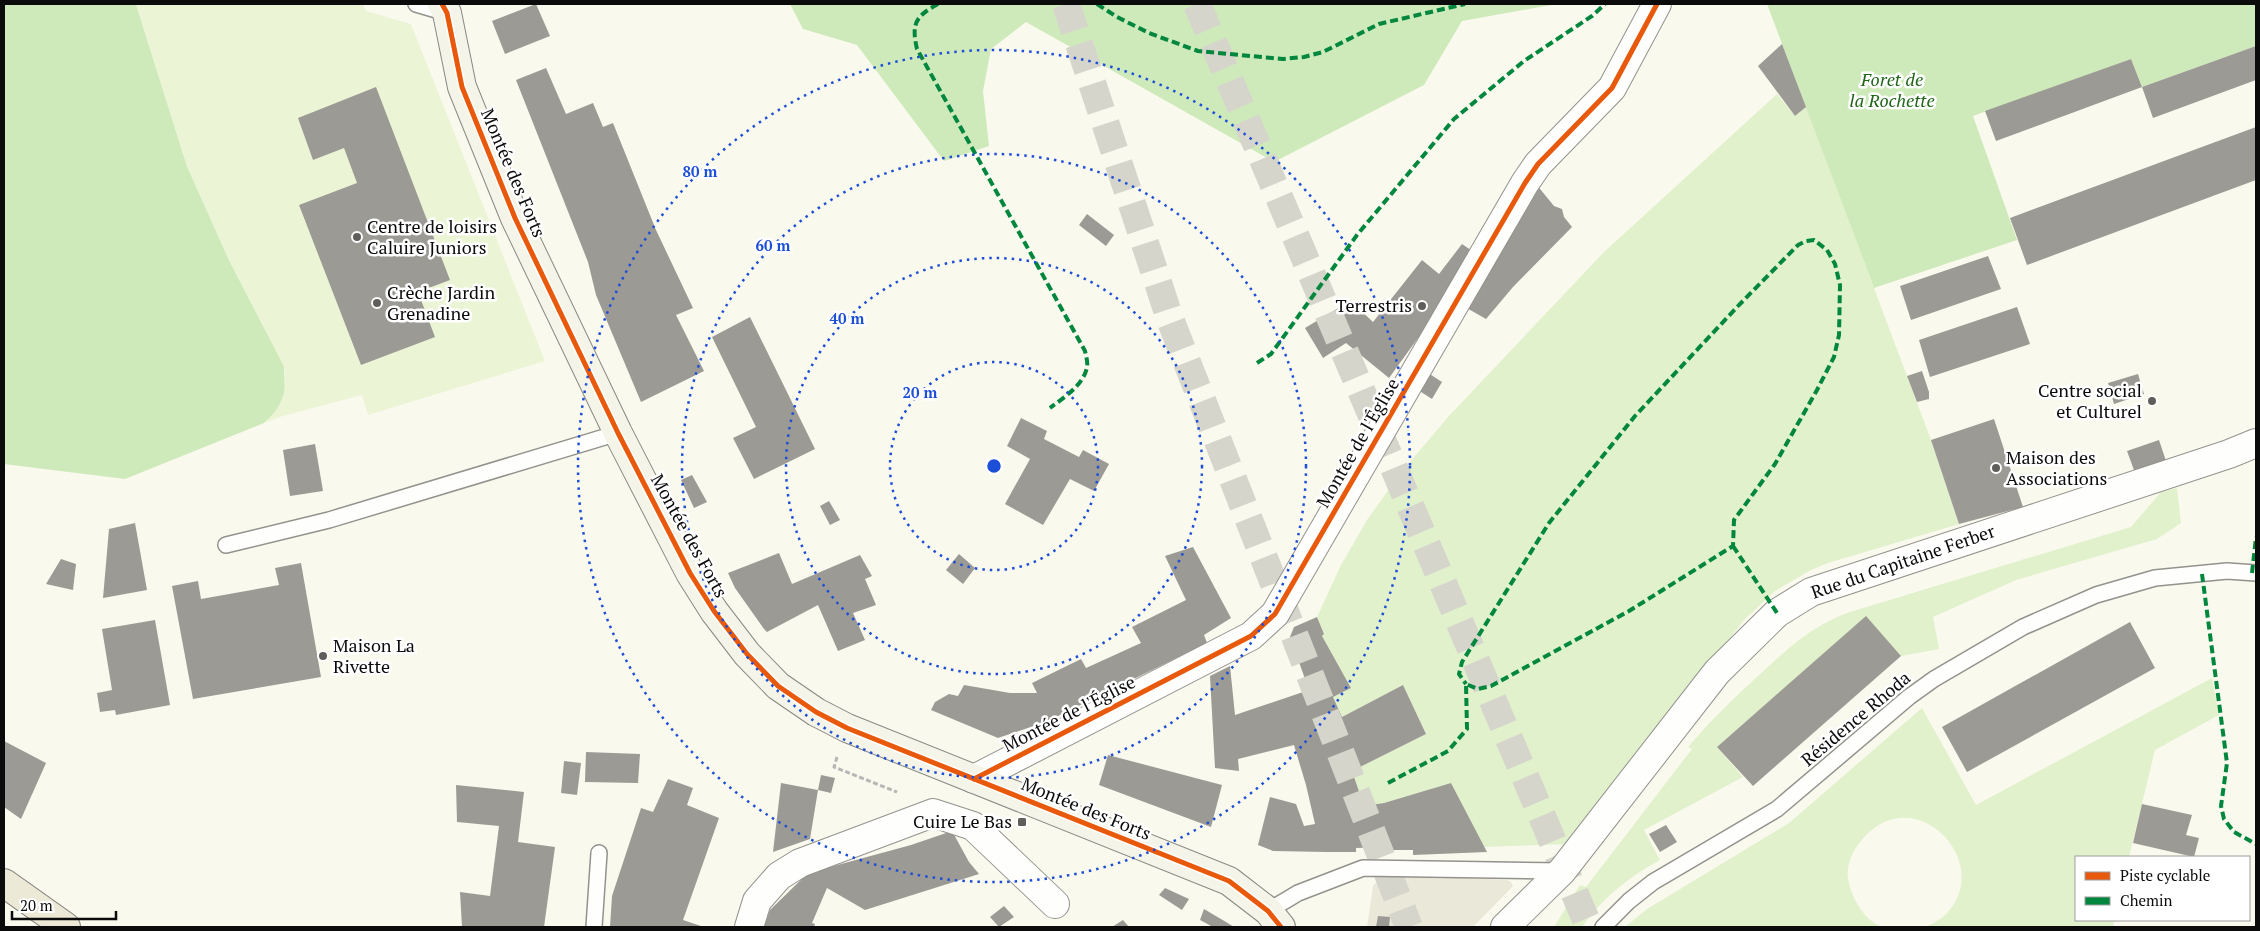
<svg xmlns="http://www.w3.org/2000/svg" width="2260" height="931" font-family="'PT Serif',serif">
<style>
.green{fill:#e0f1cc}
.forest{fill:#cfeaba}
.pitch{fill:#ebf5d6}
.plaza{fill:#eae8d9}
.building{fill:#9c9a94}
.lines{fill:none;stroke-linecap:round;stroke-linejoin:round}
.highway-tunnel{stroke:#d6d5cc;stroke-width:28;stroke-dasharray:28 14;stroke-linecap:butt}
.lane-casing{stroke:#93928d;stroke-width:18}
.street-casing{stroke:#93928d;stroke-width:30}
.secondary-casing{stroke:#898984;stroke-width:30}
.primary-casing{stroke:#807f7a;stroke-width:30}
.path{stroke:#b7b7b5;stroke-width:3;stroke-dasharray:5 2.5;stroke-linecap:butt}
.lane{stroke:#fefefc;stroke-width:15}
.street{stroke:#fefefc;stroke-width:28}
.secondary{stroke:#f4f4e8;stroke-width:28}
.primary{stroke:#ece9d6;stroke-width:28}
.quiet{stroke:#00873e;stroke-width:4;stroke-dasharray:8 4;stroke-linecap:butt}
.cycleway-casing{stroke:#fff;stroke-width:8}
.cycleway{stroke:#e8590c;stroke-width:5}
.ring{fill:none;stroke:#1d4ed8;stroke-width:2.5;stroke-dasharray:2.5 5}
.poi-dot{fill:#5f5e5a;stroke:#fff;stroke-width:2}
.labels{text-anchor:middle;stroke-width:5;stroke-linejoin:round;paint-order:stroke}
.park-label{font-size:18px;font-style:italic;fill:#216618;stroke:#fff}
.street-label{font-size:18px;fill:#0b0b0b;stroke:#fff}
.poi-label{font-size:18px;fill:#0b0b0b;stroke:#fff;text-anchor:start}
.centre{fill:#1d4ed8;stroke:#fff;stroke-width:2.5}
.ring-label{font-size:15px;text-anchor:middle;font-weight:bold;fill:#1d4ed8;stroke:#fff;stroke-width:5;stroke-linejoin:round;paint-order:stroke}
</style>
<rect width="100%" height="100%" fill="#faf9ee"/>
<g class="green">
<polygon points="1777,94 1795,116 1806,107 1931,440 1959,524 1828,563 1811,570 1775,591 1744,620 1569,844 1484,847 1451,783 1384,803 1364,806 1352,771 1426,734 1403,685 1342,717 1333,697 1351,688 1322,636 1324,634 1317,617 1340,567 1367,520 1399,475 1448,417 1604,252"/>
<path d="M2177,488L2181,523L2157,539L2016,580L1933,617L1939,649L1901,656L1866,617L1717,747L1743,777L1644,830L1660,860C1629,877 1602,898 1582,927H1554L1580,885L1586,887L1692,749L1688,747C1710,721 1734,698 1759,675C1789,648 1811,626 1850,612L2131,527L2161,492Z"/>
<path d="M2212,678L2219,715L2155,750L2129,857H2076V920H2114L2113,927H1926C1931,924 1938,921 1943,917C2000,865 1913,775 1861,841C1852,851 1846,866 1848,879C1852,899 1863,919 1882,927H1625L1647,909L1789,823L1922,708L1976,805Z"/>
</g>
<g class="forest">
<polygon points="4,4 136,4 187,166 229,260 284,366 285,394 276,412 264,423 125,479 4,464"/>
<polygon points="790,4 1557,4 1462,21 1424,85 1274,162 1026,22 991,49 983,91 989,146 944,161 857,45 803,29"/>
<polygon points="1767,4 2256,4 2256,46 2142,87 2131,59 1973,116 2017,240 1874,288"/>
</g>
<path class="pitch" d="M136,4H363L366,11L411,24L545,361L368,415L362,395L283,416L264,423C283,407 288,390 284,366L229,260L187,166Z"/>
<polygon class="plaza" points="1384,874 1507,880 1511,882 1513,886 1473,927 1367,927 1373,886"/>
<g class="building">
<polygon points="536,4 550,36 505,54 492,21"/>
<polygon points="1782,44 1806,107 1795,116 1758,66"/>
<polygon points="2256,46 2256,80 2153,118 2142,87 1996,141 1985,111 2131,59 2142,87"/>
<polygon points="546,68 566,114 593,103 603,127 613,123 656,230 693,308 676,315 704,371 641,402 596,295 588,262 516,80"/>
<polygon points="376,87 450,280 418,292 435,337 361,365 299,205 357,183 344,148 313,160 298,118"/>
<polygon points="2256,127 2256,180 2027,265 2010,218"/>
<polygon points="1536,184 1554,206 1562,209 1564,217 1572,227 1513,287 1486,319 1465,307"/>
<polygon points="1087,214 1114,235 1106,246 1079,225"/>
<polygon points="1462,244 1475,253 1455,287 1389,378 1346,343 1323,358 1305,328 1340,307 1344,313 1354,304 1373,322 1422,260 1439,274"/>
<polygon points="1988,256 2001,289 1911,320 1900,286"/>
<polygon points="2017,307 2030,344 1930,377 1919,340"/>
<polygon points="750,317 815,449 754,479 733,438 756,427 712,337"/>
<polygon points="1922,371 1929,392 1929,399 1917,402 1907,376"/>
<polygon points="1428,373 1442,382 1432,399 1418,390"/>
<polygon points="2138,374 2144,394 2114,404 2108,383"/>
<polygon points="1021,418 1047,431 1044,439 1079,457 1083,450 1109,464 1094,491 1070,479 1043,525 1005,504 1030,459 1007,446"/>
<polygon points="1994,419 2023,507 1959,524 1931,440"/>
<polygon points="2159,440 2167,464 2135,473 2127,451"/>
<polygon points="315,444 323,491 290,496 283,450"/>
<polygon points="692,475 707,502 694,508 681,480"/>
<polygon points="829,501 840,520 830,525 820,506"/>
<polygon points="135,523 147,590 103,598 109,529"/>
<polygon points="1193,547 1231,618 1204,635 1207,643 1046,722 998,738 931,710 935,702 949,694 958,696 964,685 1010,693 1037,693 1032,683 1081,659 1086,668 1141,643 1132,627 1186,600 1165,556"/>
<polygon points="779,553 792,584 860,555 872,576 865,579 876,605 853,613 865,640 838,651 818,605 767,632 764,629 735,588 728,573"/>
<polygon points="959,554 975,568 963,584 946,570"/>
<polygon points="61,559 76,564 73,590 46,584"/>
<polygon points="301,563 321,677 193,699 172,586 198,581 201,599 279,585 275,568"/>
<polygon points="1866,616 1901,656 1753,786 1717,747"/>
<polygon points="1317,617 1324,634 1322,636 1351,688 1333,697 1342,717 1403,685 1426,734 1352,771 1364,806 1384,803 1451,783 1487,852 1413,855 1413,850 1387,850 1386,847 1356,848 1356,852 1326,852 1273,851 1258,845 1270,797 1296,804 1304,826 1315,824 1306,785 1294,745 1238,759 1239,771 1215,768 1210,676 1230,666 1235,715 1309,690 1290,637 1294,627"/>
<polygon points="155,620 170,705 116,715 115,710 100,712 97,693 112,690 102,629"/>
<polygon points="2130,622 2155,668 1967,772 1942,727"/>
<polygon points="4,741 46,763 21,819 4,807"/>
<polygon points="586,752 640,754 638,783 585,782"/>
<polygon points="1108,755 1222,785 1211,827 1099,785"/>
<polygon points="564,761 581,763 577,795 561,793"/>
<polygon points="821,775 835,778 831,793 818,790 810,839 773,852 781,783 818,790"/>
<polygon points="668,779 693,788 687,805 719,818 683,920 704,927 610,927 612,896 641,808 653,812"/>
<polygon points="456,785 524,792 518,842 555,847 544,927 462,927 460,892 490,896 499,826 457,822"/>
<polygon points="2142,804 2192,815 2186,835 2199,838 2194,857 2133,843"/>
<polygon points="1666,825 1677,842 1660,852 1649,834"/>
<polygon points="952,831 969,862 979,874 865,910 827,888 812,923 815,924 814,927 764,927 770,910 808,873 911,845"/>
<polygon points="1165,888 1189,899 1182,910 1159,895"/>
<polygon points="1004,906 1014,917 999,927 990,917"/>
<polygon points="1204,909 1226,922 1234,927 1213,927 1200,920"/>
<polygon points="1378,916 1390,917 1389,927 1376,927"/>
<polygon points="1123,920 1129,927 1112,927"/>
</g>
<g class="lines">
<g class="highway-tunnel">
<polyline points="1066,4 1170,319 1409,927"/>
<polyline points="1197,4 1589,927"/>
</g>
<defs>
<g id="lane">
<polyline points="416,4 447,13"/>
<polyline points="226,545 329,520 618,433"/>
<polyline points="1268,911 1298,893 1363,868 1562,871"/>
<polyline points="594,927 599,853"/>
<polyline points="1603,927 1629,901 1653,882 1777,809 1909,697 1934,679 2023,627 2096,595 2155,578 2227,571 2256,573"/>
</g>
<g id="street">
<polyline points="974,779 1251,636 1275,614 1525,183 1538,164 1612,88 1657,4"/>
<polyline points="749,927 757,901 779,876 800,863 933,813 973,826 1055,904"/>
<polyline points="1505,927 1562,871 1717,672 1777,613 1811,592 2229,454 2256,443"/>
</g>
<polyline id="secondary" points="442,4 447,13 462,87 515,218 618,433 690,573 714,611 747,654 778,686 816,712 847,728 1229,881 1268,911 1281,927"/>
<polyline id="primary" points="4,883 66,927"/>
</defs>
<use href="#lane" class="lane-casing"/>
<use href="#street" class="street-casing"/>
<use href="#secondary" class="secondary-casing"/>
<use href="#primary" class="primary-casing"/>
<polyline class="path" points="837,757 834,767 897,792"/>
<use href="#lane" class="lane"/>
<use href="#street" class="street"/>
<use href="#secondary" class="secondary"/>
<use href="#primary" class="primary"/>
<g class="quiet">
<path d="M938,4C916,16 911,23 917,49L1085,351C1086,356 1088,362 1087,367C1084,385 1063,398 1050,408"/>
<polyline points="1097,4 1117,17 1149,33 1198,51 1283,59 1304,57 1323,52 1379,24 1465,4"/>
<polyline points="1257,363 1271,354 1357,235 1454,119 1524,61 1592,16 1605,4"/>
<polyline points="1733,546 1777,613"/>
<polyline points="2252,573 2256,537"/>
<polyline points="2202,574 2227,763 2221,806 2224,819 2234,832 2256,844"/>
<polyline points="1388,783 1448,751 1467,729 1466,684 1478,689 1491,686 1629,611 1733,546 1734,520 1775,464 1817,390 1834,357 1839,335 1840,285 1835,264 1827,250 1814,240 1806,241 1798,245 1739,305 1635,416 1549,523 1462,662 1459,674 1466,684"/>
</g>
<defs>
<g id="cycleway">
<polyline points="442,4 447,13 462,87 515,218 618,433 690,573 714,611 747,654 778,686 816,712 847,728 1229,881 1268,911 1281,927"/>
<polyline points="974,779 1251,636 1275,614 1525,183 1538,164 1612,88 1657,4"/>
</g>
</defs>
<use href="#cycleway" class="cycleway-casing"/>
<use href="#cycleway" class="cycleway"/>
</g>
<g class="ring">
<circle cx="994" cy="466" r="104"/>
<circle cx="994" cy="466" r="208"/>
<circle cx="994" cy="466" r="312"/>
<circle cx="994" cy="466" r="416"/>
</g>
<g class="poi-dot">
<circle cx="357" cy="237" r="5"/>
<circle cx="377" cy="303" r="5"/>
<circle cx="1422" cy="306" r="5"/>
<circle cx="2152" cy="401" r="5"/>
<circle cx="1996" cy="468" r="5"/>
<circle cx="323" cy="656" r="5"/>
<rect x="1017" y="817" width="10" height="10" rx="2.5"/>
</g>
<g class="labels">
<g class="park-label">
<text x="1892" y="86">Foret de<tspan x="1892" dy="21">la Rochette</tspan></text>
</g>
<g class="street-label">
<text transform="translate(513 173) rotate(67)" y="6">Montée des Forts</text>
<text transform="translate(1358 443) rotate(-60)" y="6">Montée de l'Église</text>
<text transform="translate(689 536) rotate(61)" y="6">Montée des Forts</text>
<text transform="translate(1903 562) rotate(-19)" y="6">Rue du Capitaine Ferber</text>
<text transform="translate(1069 714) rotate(-27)" y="6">Montée de l'Église</text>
<text transform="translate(1856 719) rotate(-40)" y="6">Résidence Rhoda</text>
<text transform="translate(1086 809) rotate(22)" y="6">Montée des Forts</text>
</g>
<g class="poi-label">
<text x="367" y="233">Centre de loisirs<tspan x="367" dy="21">Caluire Juniors</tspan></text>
<text x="387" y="299">Crèche Jardin<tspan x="387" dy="21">Grenadine</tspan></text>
<text x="1412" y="312" text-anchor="end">Terrestris</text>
<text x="2142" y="397" text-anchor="end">Centre social<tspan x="2142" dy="21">et Culturel</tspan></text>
<text x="2006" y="464">Maison des<tspan x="2006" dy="21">Associations</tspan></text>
<text x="333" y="652">Maison La<tspan x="333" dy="21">Rivette</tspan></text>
<text x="1012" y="828" text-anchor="end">Cuire Le Bas</text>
</g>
</g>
<circle cx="994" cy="466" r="8" class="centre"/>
<g class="ring-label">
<text x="700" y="177">80 m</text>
<text x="773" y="251">60 m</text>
<text x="847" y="324">40 m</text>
<text x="920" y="398">20 m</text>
</g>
<rect width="2260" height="931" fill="none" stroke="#0b0b0b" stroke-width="10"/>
<rect x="2075" y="856" width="175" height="65" fill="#ffffff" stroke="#9d9d9d"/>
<rect x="2085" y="872" width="25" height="8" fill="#e8590c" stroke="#9d9d9d"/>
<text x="2120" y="881" font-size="15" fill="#0b0b0b">Piste cyclable</text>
<rect x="2085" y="897" width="25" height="8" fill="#00873e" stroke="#9d9d9d"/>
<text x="2120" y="906" font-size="15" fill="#0b0b0b">Chemin</text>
<path d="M12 911v8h104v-8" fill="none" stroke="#0b0b0b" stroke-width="2.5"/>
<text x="20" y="911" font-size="15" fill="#0b0b0b" stroke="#ffffff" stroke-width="4" paint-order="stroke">20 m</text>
</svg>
